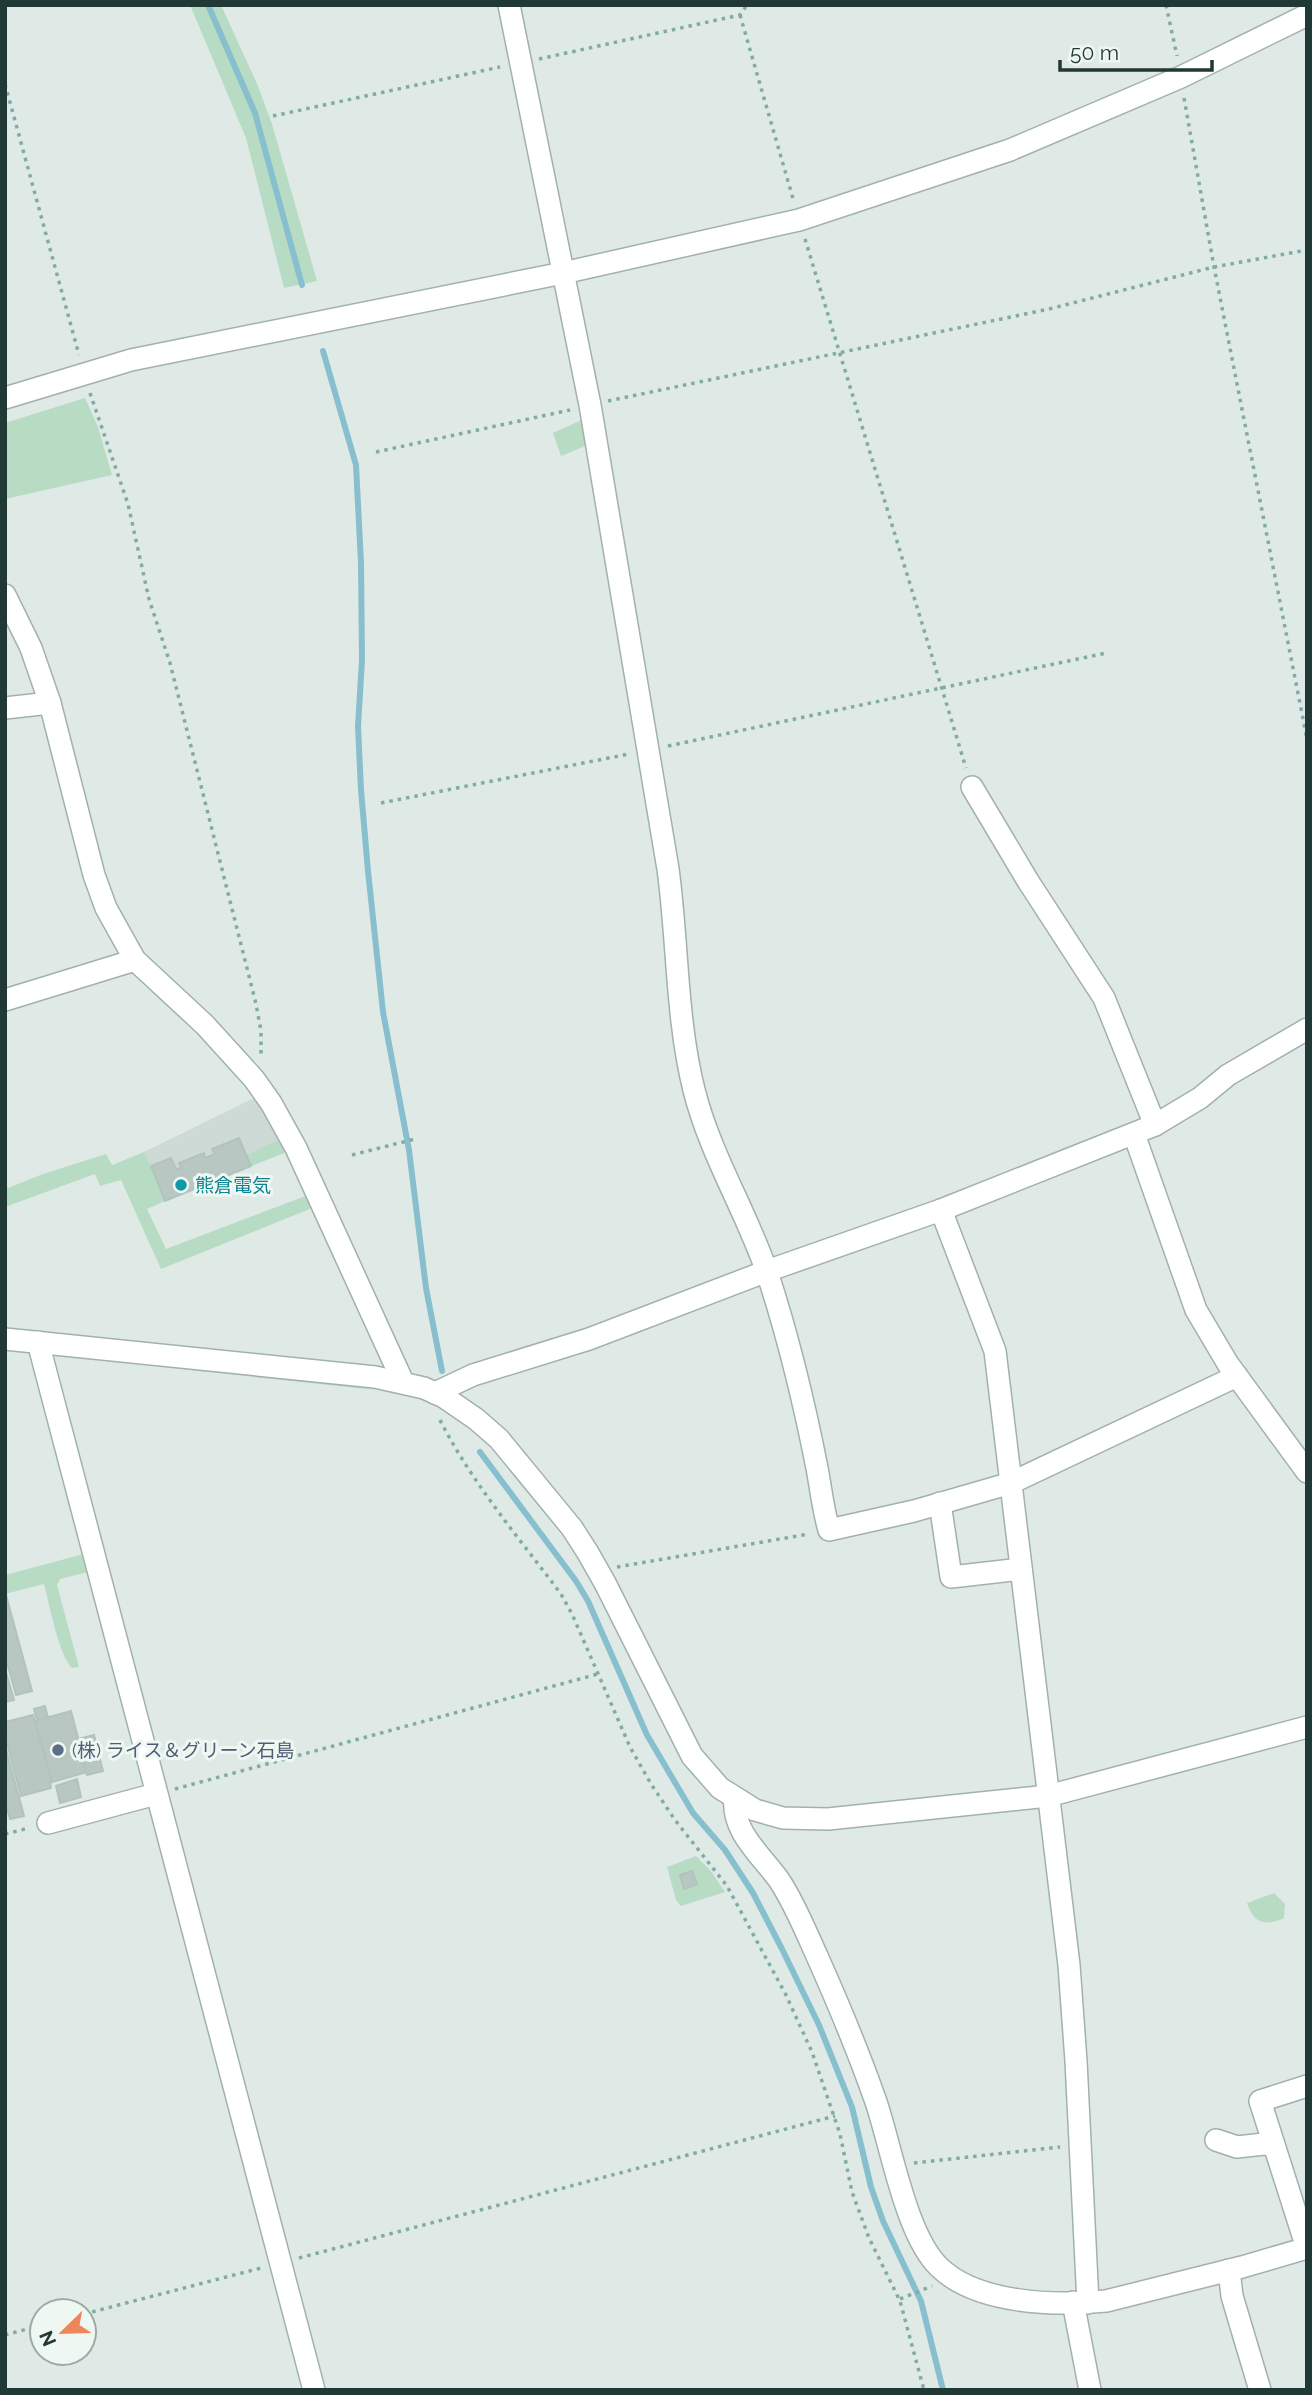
<svg xmlns="http://www.w3.org/2000/svg" width="1312" height="2395" font-family="Raleway,'Noto Sans JP',sans-serif">
<style>
.built{fill:#cddad5}
.green{fill:#b8dbc4}
.lines{fill:none;stroke-linecap:round;stroke-linejoin:round}
.stream{stroke:#88bfce;stroke-width:6}
.building{fill:#b8c7c2;stroke:#b2c3bd;stroke-width:2}
.minor-casing{stroke:#a2b1ad;stroke-width:24}
.path{stroke:#81aca1;stroke-width:3.5;stroke-dasharray:3.5 5;stroke-linecap:butt}
.minor{stroke:#fff;stroke-width:21}
.culture-dot{fill:#0f9aa8;stroke:#eff7f3;stroke-width:2.5}
.service-dot{fill:#5c6f8a;stroke:#eff7f3;stroke-width:2.5}
.labels{text-anchor:middle;stroke-width:6;stroke-linejoin:round;paint-order:stroke}
.culture-label{font-size:19px;fill:#0d838f;stroke:#eff7f3;text-anchor:start}
.service-label{font-size:19px;fill:#4e5e75;stroke:#eff7f3;text-anchor:start}
</style>
<rect width="100%" height="100%" fill="#dfeae6"/>
<polygon class="built" points="264,1093 289,1151 165,1201 144,1152"/>
<g class="green">
<polygon points="190,5 221,5 258,86 272,124 317,281 284,288 246,138"/>
<polygon points="85,398 98,427 112,475 5,499 5,423"/>
<polygon points="586,418 590,444 561,456 553,433"/>
<polygon points="276,1141 282,1142 289,1151 251,1166 247,1155"/>
<polygon points="144,1152 165,1201 147,1209 166,1249 311,1194 317,1206 161,1269 121,1180 100,1186 95,1174 5,1207 5,1180 8,1188 43,1174 106,1154 112,1165"/>
<polygon points="67,1355 352,1384 376,1390 190,1370"/>
<path d="M84,1554L88,1572L60,1579L57,1585L79,1667L72,1668C59,1656 49,1603 44,1584L5,1594V1575Z"/>
<polygon points="696,1856 710,1870 725,1892 681,1906 676,1900 667,1867"/>
<path d="M1274,1893L1285,1904L1284,1918C1264,1927 1254,1923 1247,1903Z"/>
</g>
<g class="lines">
<g class="stream">
<polyline points="208,5 255,113 302,285"/>
<polyline points="323,351 356,465 361,563 362,660 358,726 361,790 368,871 383,1012 409,1150 426,1288 442,1371"/>
<polyline points="480,1452 576,1581 588,1601 647,1735 693,1813 725,1850 753,1893 782,1949 819,2025 852,2107 871,2187 883,2221 921,2301 943,2390"/>
</g>
</g>
<g class="building">
<polygon points="239,1138 251,1166 165,1201 151,1166 171,1158 176,1169 181,1168 179,1163 204,1153 205,1158 215,1154 212,1149"/>
<polygon points="6,1595 32,1691 16,1695 5,1655"/>
<polygon points="5,1669 14,1700 5,1702"/>
<polygon points="45,1706 48,1718 37,1720 34,1709"/>
<polygon points="71,1711 87,1772 52,1782 35,1721"/>
<polygon points="33,1715 52,1782 50,1782 51,1788 21,1796 5,1735 5,1722"/>
<polygon points="94,1735 103,1771 87,1775 78,1739"/>
<polygon points="5,1745 24,1816 10,1819 5,1802"/>
<polygon points="77,1779 81,1797 60,1803 56,1786"/>
<polygon points="692,1871 697,1884 684,1889 680,1875"/>
</g>
<g class="lines">
<defs>
<g id="minor">
<path d="M509,5L590,405L668,869C678,942 676,1018 694,1090C710,1154 746,1211 767,1272C788,1336 804,1402 817,1468C821,1489 823,1510 829,1530L914,1511L1011,1483L1237,1376"/>
<polyline points="5,398 131,360 563,273 799,220 1010,150 1181,77 1307,15"/>
<polyline points="5,595 31,648 50,703 94,875 106,908 135,960 205,1025 254,1079 271,1103 296,1148 403,1382"/>
<polyline points="5,708 50,703"/>
<polyline points="972,787 1028,881 1104,998 1155,1125"/>
<polyline points="5,1000 135,960"/>
<polyline points="1134,1134 1196,1310 1228,1364 1307,1472"/>
<polyline points="941,1210 995,1351 1069,1965 1076,2061 1088,2303"/>
<polyline points="5,1339 375,1377 424,1388 444,1397 476,1419 499,1439 572,1528 588,1553 605,1583 692,1756 720,1788 755,1810 783,1818 828,1819 1048,1796 1307,1727"/>
<polyline points="38,1342 314,2390"/>
<polyline points="435,1393 473,1375 589,1339 767,1271 941,1210 1155,1125 1200,1098 1228,1075 1307,1029"/>
<polyline points="940,1503 951,1577 1021,1569"/>
<path d="M735,1798C731,1831 762,1856 779,1880C795,1904 805,1930 817,1956C838,2003 858,2051 875,2099C891,2144 905,2234 939,2267C977,2304 1055,2306 1106,2301L1242,2267L1307,2248L1260,2101L1307,2086"/>
<polyline points="48,1823 156,1794"/>
<polyline points="1216,2140 1237,2147 1264,2144 1274,2145"/>
<polyline points="1229,2270 1232,2296 1260,2390"/>
<polyline points="1073,2302 1090,2390"/>
</g>
</defs>
<use href="#minor" class="minor-casing"/>
<g class="path">
<polyline points="1166,5 1177,56"/>
<polyline points="740,15 794,202"/>
<polyline points="539,59 740,15 747,5"/>
<polyline points="5,84 79,355"/>
<polyline points="1184,98 1214,267 1307,739"/>
<polyline points="273,116 500,67"/>
<polyline points="805,239 966,768"/>
<polyline points="90,393 128,504 149,599 170,663 256,1004 261,1031 261,1058"/>
<polyline points="608,401 1049,309 1214,267 1307,250"/>
<polyline points="376,452 570,410"/>
<polyline points="668,746 1106,653"/>
<polyline points="381,803 629,754"/>
<polyline points="352,1155 415,1139"/>
<path d="M440,1420C472,1483 519,1538 561,1594L572,1614L630,1747L651,1784L675,1820L727,1886L786,1995L812,2052L840,2134L852,2192L869,2238L900,2301L924,2390"/>
<polyline points="617,1567 809,1534"/>
<polyline points="175,1789 598,1674"/>
<polyline points="5,1834 29,1828"/>
<polyline points="914,2163 1060,2147"/>
<polyline points="299,2258 835,2116"/>
<polyline points="900,2299 932,2286"/>
<polyline points="84,2314 261,2268"/>
<polyline points="5,2335 42,2325"/>
</g>
<use href="#minor" class="minor"/>
</g>
<circle class="culture-dot" cx="181" cy="1185" r="7"/>
<circle class="service-dot" cx="58" cy="1750" r="7"/>
<g class="labels">
<g class="culture-label">
<text x="195" y="1192">熊倉電気</text>
</g>
<g class="service-label">
<text x="72" y="1757">(株) ライス＆グリーン石島</text>
</g>
</g>
<rect width="1312" height="2395" fill="none" stroke="#213934" stroke-width="14"/>
<g transform="translate(63 2332) rotate(247)"><circle r="33" fill="#eff7f3" stroke="#9daba7" stroke-width="2"/>
<path d="M0-5L12 26L0 18L-12 26Z" fill="#ed875a"/>
<text y="-10" font-size="19" font-weight="bold" text-anchor="middle" fill="#213934">N</text>
</g>
<path d="M1060 60v10h152v-10" fill="none" stroke="#213934" stroke-width="3.5"/>
<text x="1070" y="60" font-size="21" fill="#213934" stroke="#eff7f3" stroke-width="5" paint-order="stroke">50 m</text>
</svg>
